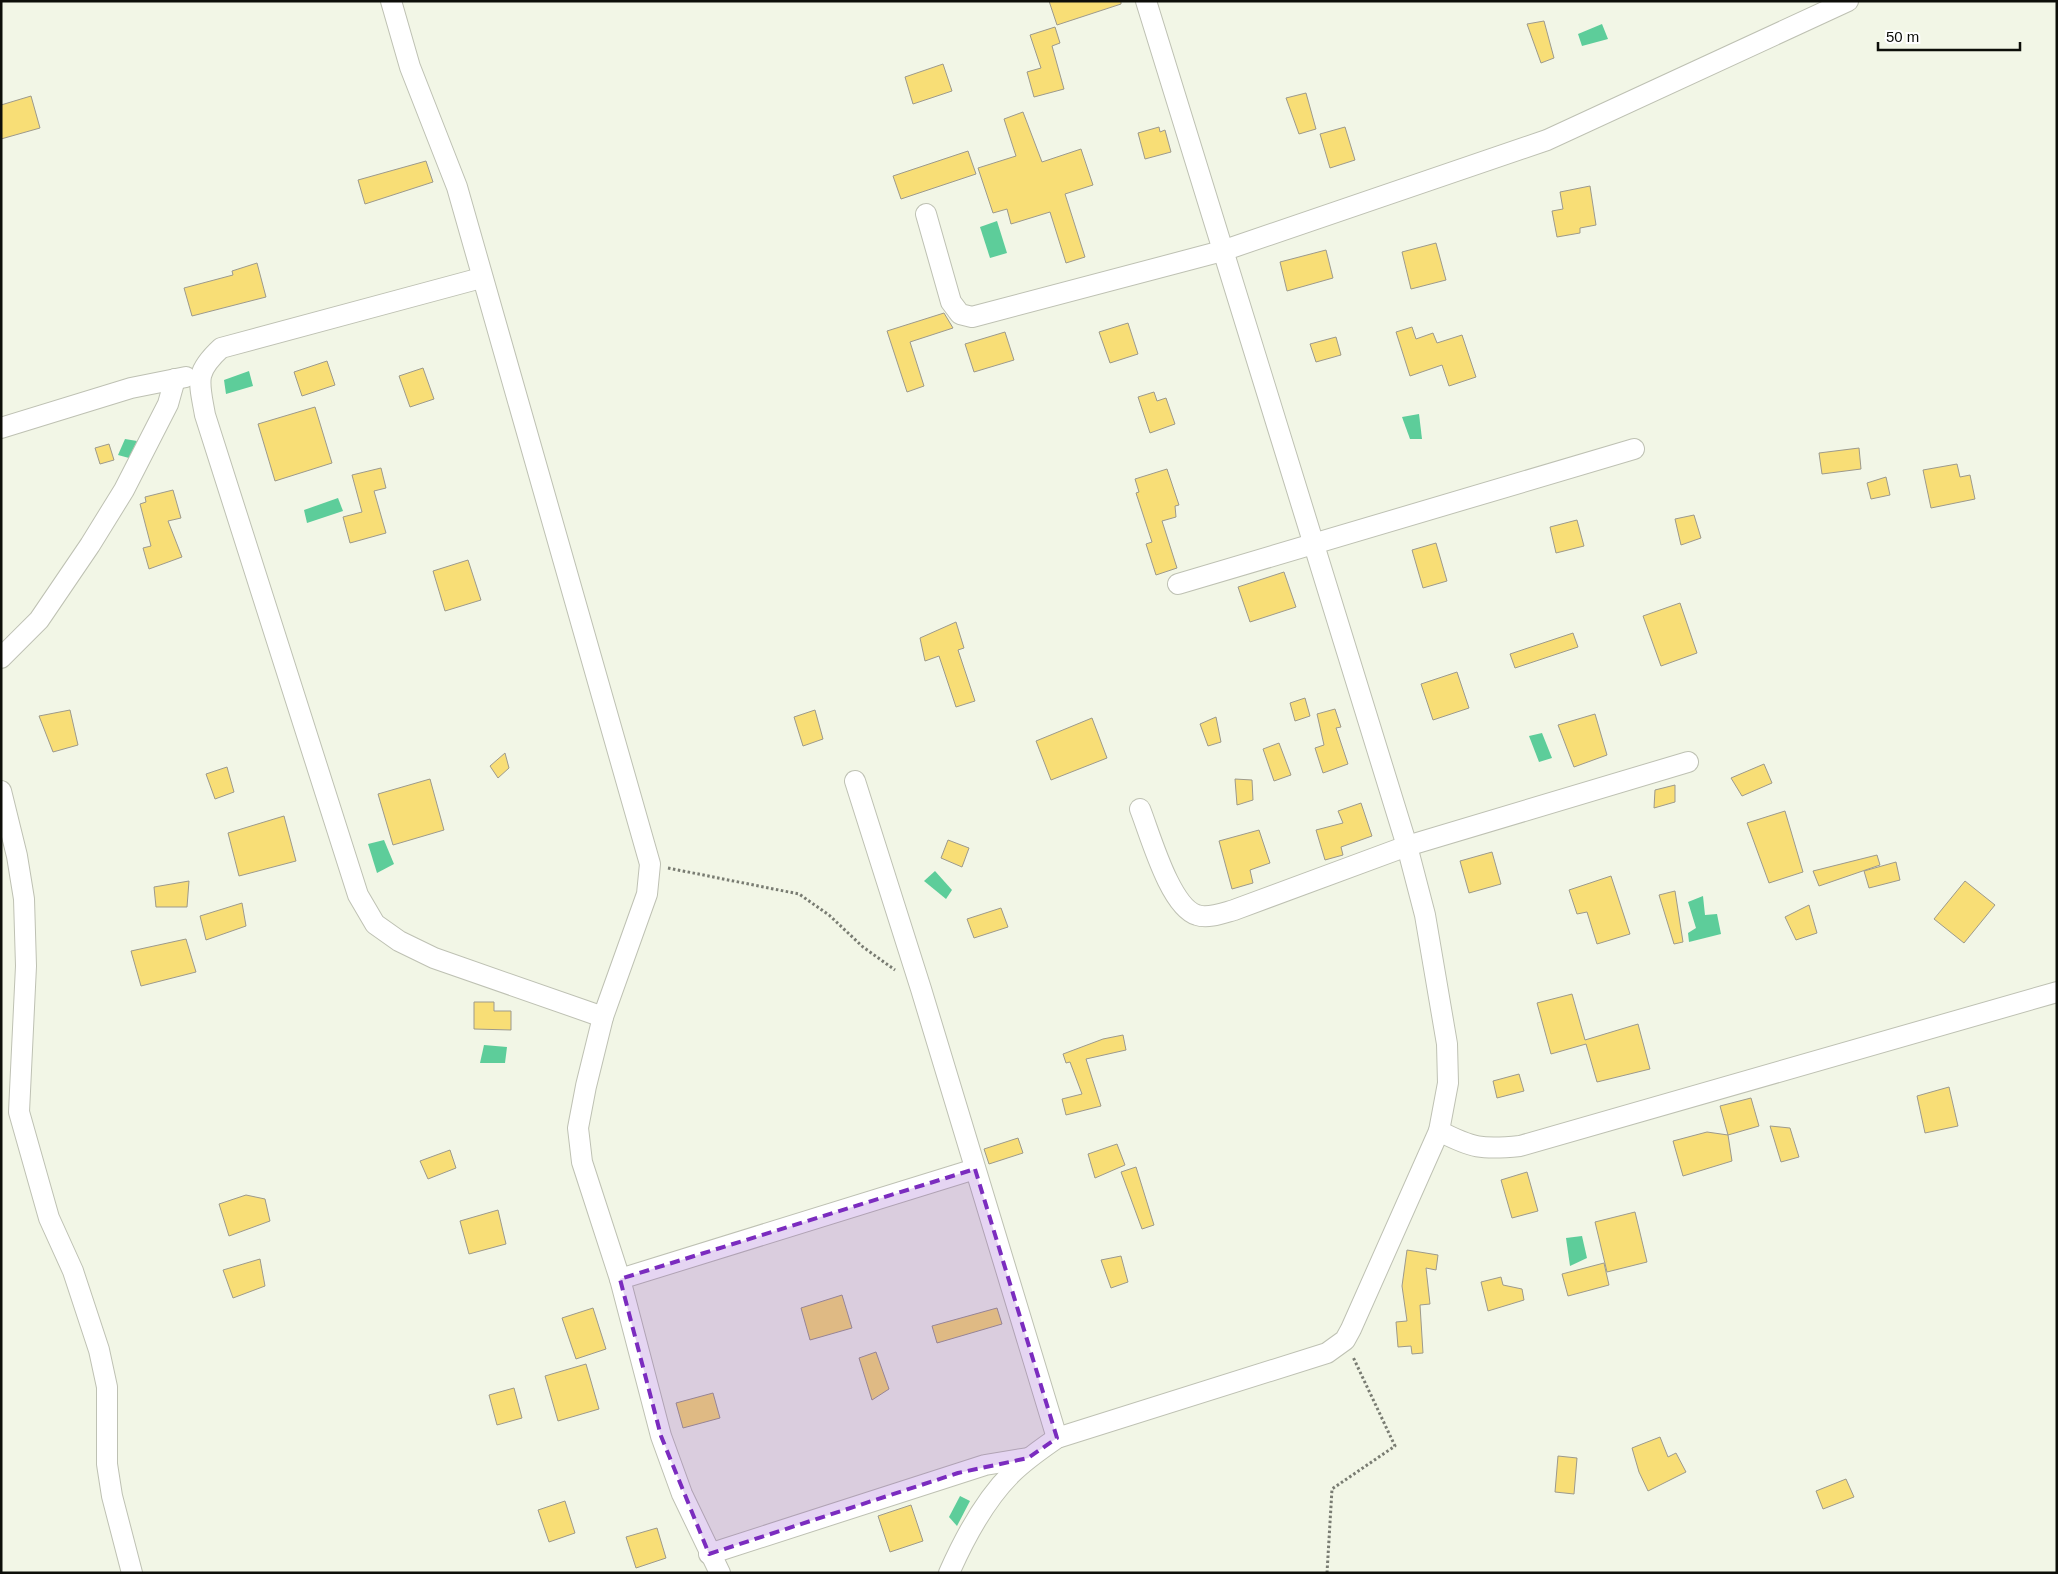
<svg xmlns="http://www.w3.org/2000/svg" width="2058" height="1574" font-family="Arial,sans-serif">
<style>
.water{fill:#5dcd9a}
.building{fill:#f8de76;stroke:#9d9a8c}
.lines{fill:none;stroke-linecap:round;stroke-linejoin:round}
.minor-casing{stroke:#bec1b3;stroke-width:22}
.path{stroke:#797c72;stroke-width:3;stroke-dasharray:2.5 2.5;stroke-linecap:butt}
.minor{stroke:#fff;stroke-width:20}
.marked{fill:#7b2cbf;fill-opacity:0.2;stroke:#7b2cbf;stroke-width:4;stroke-dasharray:10 6;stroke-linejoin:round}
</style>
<rect width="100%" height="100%" fill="#f2f6e6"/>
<g class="water">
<polygon points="1602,24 1608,39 1582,46 1578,34"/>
<polygon points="997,221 1007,253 990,258 980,227"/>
<polygon points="249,371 253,386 226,394 224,380"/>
<polygon points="1419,414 1422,439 1410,439 1402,417"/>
<polygon points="125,439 137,441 129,458 118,455"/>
<polygon points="338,498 343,511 307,523 304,510"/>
<polygon points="1542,733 1552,758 1539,762 1529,736"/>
<polygon points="384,840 394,864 377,873 368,844"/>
<polygon points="935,871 952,890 946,899 924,881"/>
<polygon points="1703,896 1705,915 1717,914 1721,934 1689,942 1688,933 1696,928 1688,902"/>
<polygon points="484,1045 507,1047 505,1063 480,1063"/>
<polygon points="1582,1236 1587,1258 1570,1266 1566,1238"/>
<polygon points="960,1496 970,1501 957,1526 949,1517"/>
</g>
<g class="building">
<polygon points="1049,1 1121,1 1121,4 1057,25"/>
<polygon points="1544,21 1554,58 1541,63 1527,24"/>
<polygon points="1055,27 1060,43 1052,46 1064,89 1034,97 1027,72 1041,68 1030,35"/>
<polygon points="943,64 952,91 913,104 905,77"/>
<polygon points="1306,93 1316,129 1299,134 1286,98"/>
<polygon points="31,96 40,128 1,139 1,105"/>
<polygon points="1023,112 1042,162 1081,149 1093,185 1065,194 1085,257 1066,263 1050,212 1011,224 1007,209 993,213 978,168 1016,156 1004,119"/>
<polygon points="1159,127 1160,132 1165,130 1171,152 1145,159 1138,133"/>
<polygon points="1345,127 1355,160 1330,168 1320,134"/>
<polygon points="968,151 976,174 901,199 893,176"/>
<polygon points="426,161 433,182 365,204 358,180"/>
<polygon points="1590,186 1596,225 1580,228 1580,233 1557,237 1552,211 1563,209 1560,192"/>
<polygon points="1436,243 1446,280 1411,289 1402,252"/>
<polygon points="1326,250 1333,278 1287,291 1280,262"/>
<polygon points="257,263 266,297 192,316 184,288 233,275 232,271"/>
<polygon points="944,313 953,328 910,342 924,386 907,392 887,331"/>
<polygon points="1128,323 1138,354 1110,363 1099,332"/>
<polygon points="1412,327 1416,339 1433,333 1437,343 1462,335 1476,377 1449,386 1442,365 1410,376 1396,332"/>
<polygon points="1005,332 1014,360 974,372 965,344"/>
<polygon points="1336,337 1341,355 1316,362 1310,344"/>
<polygon points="327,361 335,385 302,396 294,372"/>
<polygon points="423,368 434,399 410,407 399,376"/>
<polygon points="1154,392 1157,401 1166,398 1175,424 1150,433 1138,397"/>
<polygon points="315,407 332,463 275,481 258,424"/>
<polygon points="109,444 114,460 100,464 95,448"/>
<polygon points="1859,448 1861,469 1822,474 1819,453"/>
<polygon points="1957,464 1960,477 1970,475 1975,499 1931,508 1923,470"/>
<polygon points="381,468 386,488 374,491 386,533 350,543 343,517 362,512 352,475"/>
<polygon points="1167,469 1179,505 1175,506 1176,517 1162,521 1177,568 1156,575 1146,544 1152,542 1136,493 1139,492 1135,479"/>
<polygon points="1886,477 1890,495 1871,499 1867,483"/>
<polygon points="173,490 181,518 168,521 182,557 149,569 143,548 151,546 140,504 146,502 145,497"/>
<polygon points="1694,515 1701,538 1681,545 1675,519"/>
<polygon points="1577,520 1584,546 1556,553 1550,527"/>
<polygon points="1436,543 1447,581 1423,588 1412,550"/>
<polygon points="468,560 481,600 445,611 433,571"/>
<polygon points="1284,572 1296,607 1250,622 1238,587"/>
<polygon points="1680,603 1697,653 1661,666 1643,616"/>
<polygon points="956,622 964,648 958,650 975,701 956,707 939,656 925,661 920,638"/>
<polygon points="1573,633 1578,647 1515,668 1510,654"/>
<polygon points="1457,672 1469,708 1433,720 1421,684"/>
<polygon points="1305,698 1310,716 1295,721 1290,703"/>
<polygon points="1335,709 1341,727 1336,728 1348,764 1323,773 1315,748 1324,745 1317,714"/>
<polygon points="70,710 78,745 53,752 39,716"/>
<polygon points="815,710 823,739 803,746 794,717"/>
<polygon points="1595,714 1607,755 1574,767 1558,725"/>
<polygon points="1216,717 1221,742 1208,746 1200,724"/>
<polygon points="1092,718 1107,758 1051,780 1036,741"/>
<polygon points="1279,743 1291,775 1274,781 1263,749"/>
<polygon points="505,753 509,768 498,778 490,766"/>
<polygon points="1764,764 1772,783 1742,796 1731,778"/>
<polygon points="227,767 234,792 215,799 206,774"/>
<polygon points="430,779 444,830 393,845 378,794"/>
<polygon points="1235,779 1252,780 1253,800 1237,805"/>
<polygon points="1675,785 1675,802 1654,808 1655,790"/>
<polygon points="1361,803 1372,836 1341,847 1343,855 1325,860 1316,830 1343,823 1338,811"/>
<polygon points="1785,811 1803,872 1769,883 1747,823"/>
<polygon points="284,816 296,861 239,876 228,833"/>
<polygon points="1259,830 1270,863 1250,870 1253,883 1232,889 1219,841"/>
<polygon points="948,840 969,848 962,867 941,858"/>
<polygon points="1492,852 1501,884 1469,893 1460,861"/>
<polygon points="1877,855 1880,865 1819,886 1813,871"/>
<polygon points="1896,862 1900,880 1869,888 1864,871"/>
<polygon points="1611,876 1630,934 1597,944 1587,912 1577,914 1569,890"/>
<polygon points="189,881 187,907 156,907 154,887"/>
<polygon points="1965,881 1995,905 1964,943 1934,919"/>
<polygon points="1675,891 1683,942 1674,944 1659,895"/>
<polygon points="242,903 246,926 206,940 200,916"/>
<polygon points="1809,905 1817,933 1796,940 1785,917"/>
<polygon points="1001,908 1008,927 974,938 967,919"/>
<polygon points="186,939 196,972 141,986 131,951"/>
<polygon points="1572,994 1585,1040 1638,1024 1650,1069 1597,1082 1586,1044 1551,1054 1537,1003"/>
<polygon points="474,1002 494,1002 494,1011 511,1011 511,1030 474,1029"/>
<polygon points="1123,1035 1126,1050 1086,1059 1101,1106 1066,1115 1062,1099 1082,1094 1070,1062 1066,1063 1063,1054 1103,1039"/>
<polygon points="1519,1074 1524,1091 1497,1098 1493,1081"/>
<polygon points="1949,1087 1958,1126 1925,1133 1917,1096"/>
<polygon points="1751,1098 1759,1126 1728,1135 1720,1106"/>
<polygon points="1770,1126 1790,1128 1799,1157 1781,1162"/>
<polygon points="1707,1132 1728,1135 1732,1161 1683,1176 1673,1141"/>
<polygon points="1018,1138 1023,1153 989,1164 984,1149"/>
<polygon points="1117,1144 1125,1165 1095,1178 1088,1154"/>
<polygon points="450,1150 456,1168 428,1179 420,1161"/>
<polygon points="1136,1167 1154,1225 1142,1229 1121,1172"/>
<polygon points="1527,1172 1538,1211 1512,1218 1501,1180"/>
<polygon points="246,1195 265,1199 270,1221 229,1236 219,1204"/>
<polygon points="498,1210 506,1244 469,1254 460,1221"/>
<polygon points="1635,1212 1647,1262 1607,1272 1595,1222"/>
<polygon points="1407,1250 1438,1255 1436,1270 1426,1268 1430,1304 1420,1305 1423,1353 1412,1354 1411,1346 1398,1347 1396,1322 1407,1321 1402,1286"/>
<polygon points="1121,1256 1128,1282 1111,1288 1101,1260"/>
<polygon points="260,1259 265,1286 233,1298 223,1270"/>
<polygon points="1604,1263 1609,1285 1568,1296 1562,1274"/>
<polygon points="1501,1277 1503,1285 1522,1289 1524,1300 1488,1311 1481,1282"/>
<polygon points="842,1295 852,1328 810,1340 801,1308"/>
<polygon points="593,1308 606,1349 576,1359 562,1318"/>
<polygon points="997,1308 1002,1324 937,1343 932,1326"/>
<polygon points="876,1352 889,1389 872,1400 859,1358"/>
<polygon points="586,1364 599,1409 558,1421 545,1376"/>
<polygon points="514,1388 522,1418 497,1425 489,1395"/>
<polygon points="713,1393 720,1418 683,1428 676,1403"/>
<polygon points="1660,1437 1668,1457 1676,1453 1686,1472 1648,1491 1639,1472 1632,1448"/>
<polygon points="1558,1456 1577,1458 1574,1494 1555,1492"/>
<polygon points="1846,1479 1854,1497 1823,1509 1816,1491"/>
<polygon points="565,1501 575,1533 549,1542 538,1510"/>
<polygon points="911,1505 923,1541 890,1552 878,1516"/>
<polygon points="657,1528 666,1558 636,1568 626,1537"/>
</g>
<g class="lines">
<defs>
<g id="minor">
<polyline points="391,1 410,67 457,187 650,864 647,894 603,1017 586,1086 578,1128 582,1162 620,1279 661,1436 682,1494 720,1573"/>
<polyline points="1146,1 1407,846 1425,915 1447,1044 1448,1083 1439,1131"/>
<polyline points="926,214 951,302 960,314 972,317 1222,251 1547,140 1848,1"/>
<path d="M481,278L221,348C194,373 199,381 205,415L358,895L375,924L399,941L434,958L603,1017"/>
<polyline points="1,428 131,388 186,377"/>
<polyline points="1178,584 1634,449"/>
<polyline points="1,658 39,620 90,545 124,490 168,404 175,379"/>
<polyline points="855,781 921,989 1057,1438"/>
<polyline points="1,791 17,856 24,899 26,966 19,1112 49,1218 73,1271 99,1350 107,1387 107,1464 112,1496 132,1573"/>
<path d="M1140,809C1150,834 1170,907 1197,915C1208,919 1223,913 1234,910L1407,846L1688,762"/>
<polyline points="620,1279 975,1169"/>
<polyline points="709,1554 985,1465 1028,1458"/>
<path d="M949,1573C964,1539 985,1500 1011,1474C1025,1460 1041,1449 1057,1438L1327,1353L1345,1340L1351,1329L1439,1131C1472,1148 1482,1150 1520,1146L2057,992"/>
</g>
</defs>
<use href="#minor" class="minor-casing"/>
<g class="path">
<polyline points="668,868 799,894 829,915 863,947 895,970"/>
<polyline points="1327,1573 1332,1489 1395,1446 1353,1357"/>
</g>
<use href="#minor" class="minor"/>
</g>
<path class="marked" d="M975,1169L1057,1438L1028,1458L958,1473L709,1554L661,1436L620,1279Z"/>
<rect width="2058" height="1574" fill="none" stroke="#0d0e09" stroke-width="5"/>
<path d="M1878 42v8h142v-8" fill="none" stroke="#0d0e09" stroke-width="2.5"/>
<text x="1886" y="42" font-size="15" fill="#0d0e09" stroke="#ffffff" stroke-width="4" paint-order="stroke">50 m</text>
</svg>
